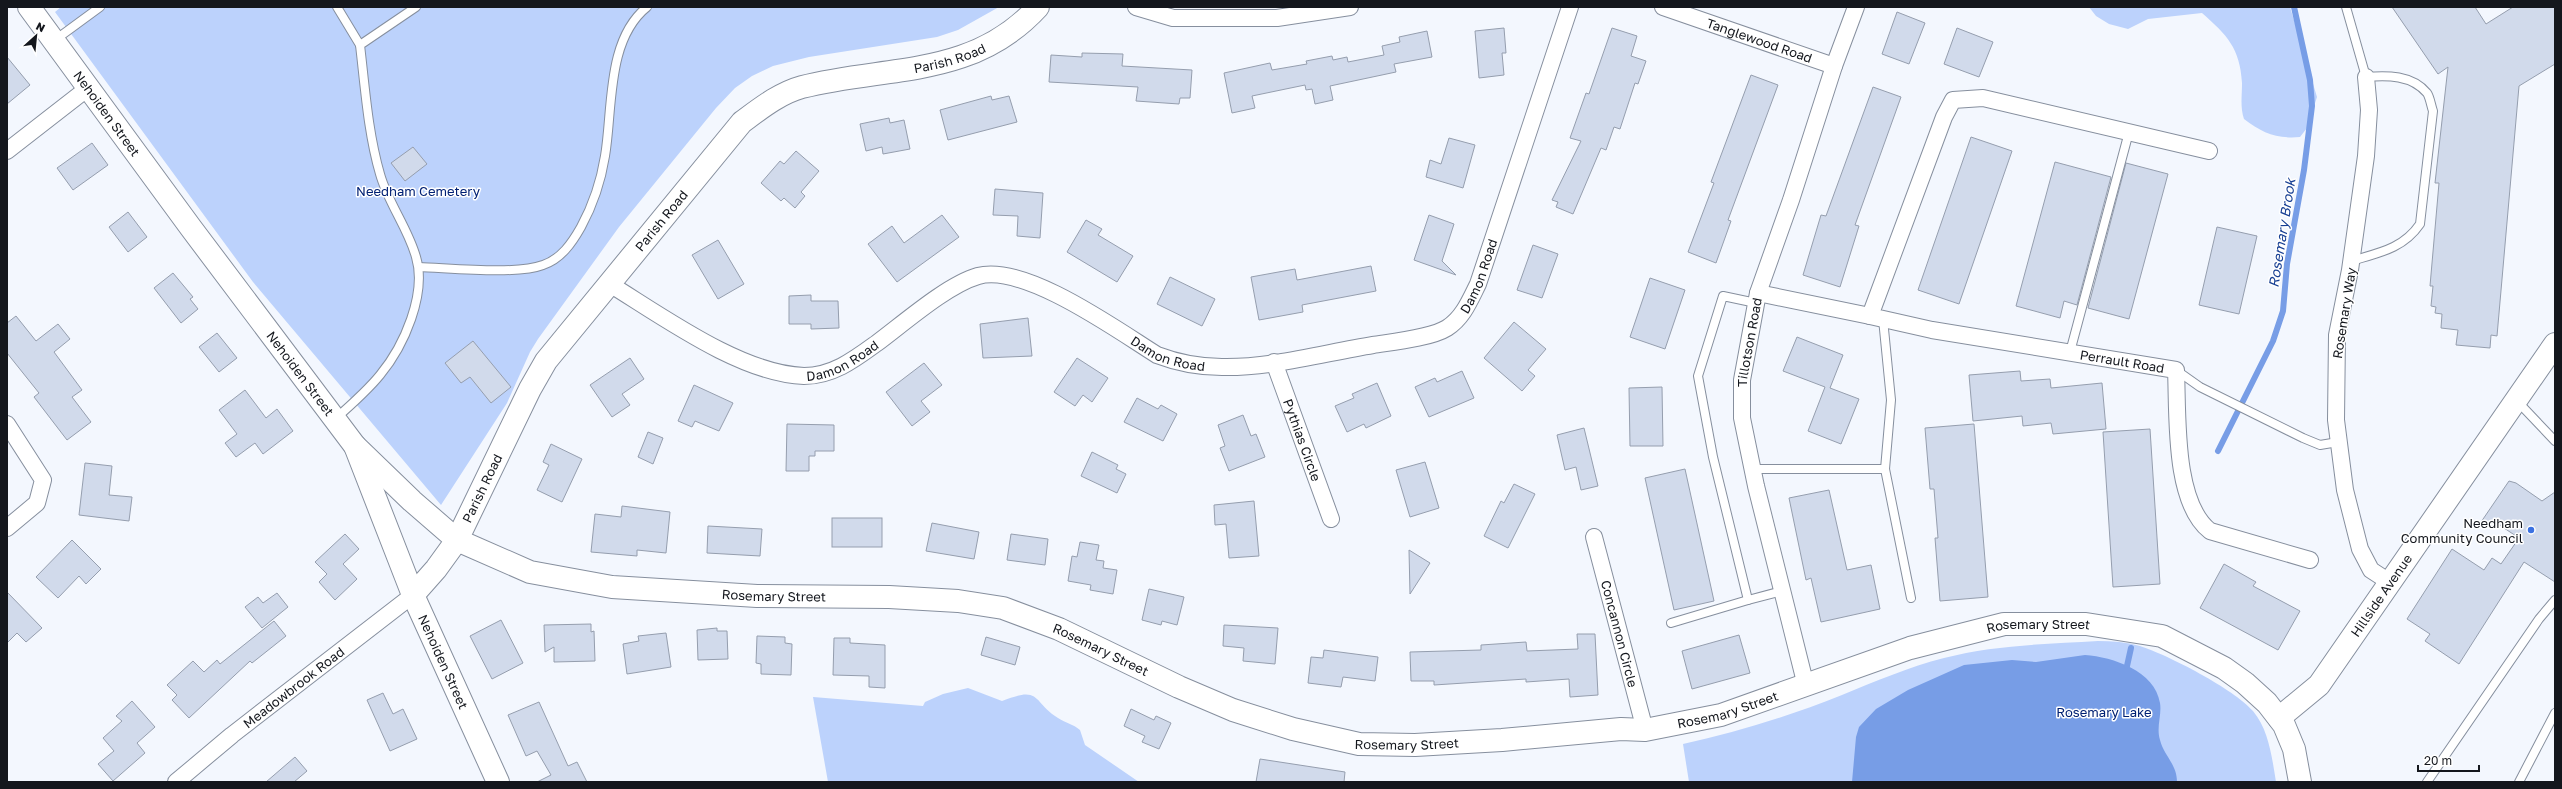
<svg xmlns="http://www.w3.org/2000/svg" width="2562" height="789" font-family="'Golos Text',sans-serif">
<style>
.green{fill:#bcd2fc}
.water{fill:#779de6}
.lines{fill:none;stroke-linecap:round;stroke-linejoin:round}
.stream{stroke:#779de6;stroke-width:6}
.building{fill:#d1daeb;stroke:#959eae}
.lane-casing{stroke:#868f9e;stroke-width:10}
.street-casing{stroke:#868f9e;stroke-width:18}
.secondary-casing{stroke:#868f9e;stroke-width:24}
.lane{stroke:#fff;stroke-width:8}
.street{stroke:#fff;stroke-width:16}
.secondary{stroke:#fff;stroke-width:22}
.poi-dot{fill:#3b71e1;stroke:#fff;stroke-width:1.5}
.labels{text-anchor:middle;stroke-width:3;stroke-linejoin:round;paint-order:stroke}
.street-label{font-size:13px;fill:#14171d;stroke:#fff}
.park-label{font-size:13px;fill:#002073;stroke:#fff}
.poi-label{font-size:13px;fill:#14171d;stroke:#fff;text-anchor:end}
.water-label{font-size:14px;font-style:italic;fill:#173f93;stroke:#fff}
</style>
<rect width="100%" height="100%" fill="#f3f7fe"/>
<g class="green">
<polygon points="61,7 999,7 958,30 937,37 809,57 773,66 752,76 735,88 716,108 619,227 538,339 530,352 507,403 441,505 253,282 55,12"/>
<path d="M2089,7H2290L2317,97L2307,128L2300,137C2277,139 2262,133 2244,119C2240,107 2242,96 2242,83C2240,48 2227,35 2202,13L2148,19L2128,29L2109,24L2096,16Z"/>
<path d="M2098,641C2112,641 2126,642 2140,646C2168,655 2234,689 2253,711C2269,730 2272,758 2276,782H1689L1683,744C1737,732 1790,716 1842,695C1876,681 1909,667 1944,658C1994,645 2047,644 2098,641Z"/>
<path d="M968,688L1002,701C1042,685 1032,702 1058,718C1066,723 1073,724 1080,730L1085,745L1139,782H828L813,697L923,706L925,702L943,694Z"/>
</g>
<path class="water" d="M2085,655C2113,657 2155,671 2160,703C2162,715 2156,727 2160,740C2164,756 2177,764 2177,782H1852L1856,737L1859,727L1876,709L1908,690L1964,665L2012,660L2036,662Z"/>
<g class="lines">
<g class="stream">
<polyline points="2218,451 2273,341 2283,311 2287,264 2304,170 2312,106 2310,80 2294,7"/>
<polyline points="2127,666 2131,648"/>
</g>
</g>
<g class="building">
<polygon points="2392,7 2475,7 2486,24 2513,7 2555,7 2555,64 2519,86 2497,336 2491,335 2490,348 2456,345 2458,330 2441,328 2442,314 2435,313 2436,307 2431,306 2433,286 2430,286 2439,183 2435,183 2448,67 2438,74"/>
<polygon points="1897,12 1925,23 1909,64 1882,54"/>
<polygon points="1504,28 1506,53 1502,53 1504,75 1479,78 1475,31"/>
<polygon points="1612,28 1637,36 1631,56 1646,61 1638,84 1635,83 1620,129 1614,127 1606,150 1601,148 1573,214 1556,207 1558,202 1552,200 1581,141 1570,138 1586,93 1589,94"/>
<polygon points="1957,28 1993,42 1979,77 1944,64"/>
<polygon points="1427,31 1432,57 1394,64 1396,72 1330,86 1333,100 1315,104 1312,89 1306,90 1305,85 1252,96 1255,108 1232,113 1224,73 1270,63 1272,70 1307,64 1306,61 1332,56 1333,60 1347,57 1348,62 1384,55 1382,46 1400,42 1399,37"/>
<polygon points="1082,53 1123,54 1122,66 1192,70 1190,98 1180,98 1179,104 1136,101 1138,87 1049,82 1051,55 1082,57"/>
<polygon points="7,57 30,85 7,104"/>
<polygon points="1751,75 1778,85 1728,220 1731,221 1716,263 1688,252 1714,183 1711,182"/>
<polygon points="1873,87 1901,97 1855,225 1859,226 1840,287 1803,275 1821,215 1826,216"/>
<polygon points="991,96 992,100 1009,96 1017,122 948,140 940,110"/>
<polygon points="889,118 890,123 904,120 910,149 883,154 882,147 866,151 860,124"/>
<polygon points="1971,137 2012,151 1959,304 1918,290"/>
<polygon points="1449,138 1475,145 1463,188 1426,177 1430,160 1441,164"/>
<polygon points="92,143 108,165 73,190 57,168"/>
<polygon points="413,147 427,164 405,181 391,163"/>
<polygon points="796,151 819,171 801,192 805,196 795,208 784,198 781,201 761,183 780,161 784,164"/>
<polygon points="2055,162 2111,177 2077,305 2064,301 2060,318 2016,306"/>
<polygon points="2126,163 2168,174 2129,319 2088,308"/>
<polygon points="995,189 1043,193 1040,238 1017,236 1018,216 993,215"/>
<polygon points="128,212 147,237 128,252 109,227"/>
<polygon points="942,215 959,237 897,282 868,244 892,226 904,243"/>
<polygon points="1429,215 1454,224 1442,261 1456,275 1414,260"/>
<polygon points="1086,220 1102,229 1098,235 1133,256 1117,282 1067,252"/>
<polygon points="2217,227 2257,236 2239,314 2199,305"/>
<polygon points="718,240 744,284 718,299 692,255"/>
<polygon points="1533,245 1558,254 1542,298 1517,290"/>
<polygon points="1371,266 1376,291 1302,305 1303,312 1259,320 1251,277 1295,269 1297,280"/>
<polygon points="173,273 193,297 190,299 198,309 181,323 154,288"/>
<polygon points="1170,277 1215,299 1202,326 1157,304"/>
<polygon points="1650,278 1685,290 1665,349 1630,337"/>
<polygon points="811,295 811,301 838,301 839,328 811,329 811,324 789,324 789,296"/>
<polygon points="16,316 36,341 58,324 70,339 54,352 82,390 72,397 91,422 67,440 34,397 39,393 7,353 7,323"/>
<polygon points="1028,318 1032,356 983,358 980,324"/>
<polygon points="1514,322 1546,349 1528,370 1535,376 1522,391 1484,358"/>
<polygon points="217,333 237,358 219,372 199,347"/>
<polygon points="1797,337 1843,355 1830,388 1859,399 1841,444 1808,431 1825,387 1783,371"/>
<polygon points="473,341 511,387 491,403 470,377 461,383 445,363"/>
<polygon points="630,358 644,379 622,394 630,405 612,417 590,385"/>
<polygon points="1077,358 1108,378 1092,402 1083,395 1075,406 1054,392"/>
<polygon points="924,363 942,385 921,401 930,412 912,426 886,392"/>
<polygon points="1462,371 1474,398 1429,417 1415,387 1435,378 1437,382"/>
<polygon points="2020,371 2021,381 2050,379 2051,388 2102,383 2106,429 2053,434 2051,423 2023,426 2022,416 1973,421 1969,375"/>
<polygon points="1377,383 1391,416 1366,428 1364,424 1347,432 1335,406 1354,398 1352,394"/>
<polygon points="694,385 733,403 719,431 695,421 692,427 678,421"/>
<polygon points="1662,387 1663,446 1630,446 1629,388"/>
<polygon points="245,390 266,418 277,409 293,431 263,454 255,443 236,457 225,443 237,434 219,410"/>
<polygon points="1137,398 1158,409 1161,405 1177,414 1163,441 1124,422"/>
<polygon points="1243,415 1251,436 1256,434 1265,457 1229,471 1220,448 1225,446 1218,425"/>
<polygon points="787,424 834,425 834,451 815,451 815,456 809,456 809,471 786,471"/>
<polygon points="1974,424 1988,597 1940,601 1935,538 1938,538 1934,489 1930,489 1925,428"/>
<polygon points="1584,428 1598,486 1581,490 1576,467 1565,470 1557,435"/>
<polygon points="2150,429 2160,584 2113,587 2103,432"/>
<polygon points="648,432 663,438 653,464 638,457"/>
<polygon points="551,444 582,459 562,502 537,490 549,465 543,462"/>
<polygon points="1092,452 1118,465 1116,469 1126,474 1117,493 1081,476"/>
<polygon points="1425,462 1439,508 1410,517 1396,470"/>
<polygon points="85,463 112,466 109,495 132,497 129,521 79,515"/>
<polygon points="1685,469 1714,601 1674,610 1645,478"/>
<polygon points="2509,481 2516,483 2542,501 2555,492 2555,582 2524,562 2459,664 2425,641 2430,634 2407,619 2452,549 2484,570 2492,558 2501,564 2519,538 2495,522 2479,525"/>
<polygon points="1514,484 1535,494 1508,548 1484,536 1501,501 1504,503"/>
<polygon points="1829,490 1847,570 1871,565 1880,609 1821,622 1811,578 1806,580 1789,498"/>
<polygon points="1254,501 1259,556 1229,558 1226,524 1215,525 1214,505"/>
<polygon points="622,506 670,512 666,553 637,550 637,556 591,552 595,514 621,517"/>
<rect x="832" y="518" width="50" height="29"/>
<polygon points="932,523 979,532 974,559 926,551"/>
<polygon points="708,526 762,529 760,556 707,553"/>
<polygon points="345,534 359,549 343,564 357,579 335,600 319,582 327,574 315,562"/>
<polygon points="1011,534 1048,539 1045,565 1007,560"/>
<polygon points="72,540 101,569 86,584 79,576 58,598 36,577"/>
<polygon points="1080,542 1099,545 1096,560 1104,561 1103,568 1117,570 1113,594 1090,590 1091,585 1068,581 1072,556 1077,557"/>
<polygon points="1409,550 1430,563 1410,594"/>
<polygon points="2224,564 2256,582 2253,586 2300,611 2278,650 2200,608"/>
<polygon points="1149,589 1184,597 1177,625 1162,621 1161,625 1142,620"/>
<polygon points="7,592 42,628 26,642 17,633 7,643"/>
<polygon points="277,593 288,607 262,628 245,607 258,597 263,603"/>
<polygon points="501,620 523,663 492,679 470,636"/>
<polygon points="274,621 286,636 252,663 250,661 189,718 172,700 177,695 167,685 193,661 204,672 217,660 220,664"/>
<polygon points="591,624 591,632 594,631 595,661 554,662 554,647 545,652 544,625"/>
<polygon points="1224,625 1278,628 1275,664 1243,661 1244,648 1223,646"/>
<polygon points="717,628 717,631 727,631 728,659 698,660 697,630"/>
<polygon points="666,633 671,667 627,674 623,644 639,641 638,636"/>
<polygon points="1577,634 1595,634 1598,695 1570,697 1569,679 1526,682 1526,679 1434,685 1434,681 1411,681 1410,652 1481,650 1481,645 1526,642 1527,651 1578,649"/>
<polygon points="1739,635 1750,673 1692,689 1682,651"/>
<polygon points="757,636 785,637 785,643 792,644 791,675 761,674 761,664 756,663"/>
<polygon points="986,637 1020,647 1015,665 981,655"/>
<polygon points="834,638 850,638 850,643 885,645 885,688 869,687 869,676 833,675"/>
<polygon points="1324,650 1378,657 1375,681 1343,677 1341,687 1308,683 1311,657 1323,658"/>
<polygon points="383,693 393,714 403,709 417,739 390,751 367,700"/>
<polygon points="132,701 155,727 137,743 145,753 113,781 98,764 114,751 103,738 122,721 116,716"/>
<polygon points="539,702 568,766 577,762 587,782 537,782 551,775 537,751 526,756 508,715"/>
<polygon points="1131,709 1154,720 1156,716 1171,723 1159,749 1142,742 1145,736 1124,726"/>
<polygon points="295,757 307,771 294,782 266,782"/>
<polygon points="1260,759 1345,772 1344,782 1256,782"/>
</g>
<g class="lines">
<defs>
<g id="lane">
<polyline points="337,7 360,45"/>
<path d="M2346,7L2366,77C2387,75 2412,75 2427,93C2430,97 2431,106 2433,111L2420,224C2403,249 2378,253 2351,261"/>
<polyline points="55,40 100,7"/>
<path d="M419,267C450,268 517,275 543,265C561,259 572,243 581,227C593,205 601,181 605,156C613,109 606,40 647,7"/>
<polyline points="1756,303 1723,296 1698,376 1713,457 1748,600 1782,591"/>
<polyline points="1883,319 1891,400 1885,469"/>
<polyline points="2070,352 2129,132"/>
<polyline points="2176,370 2200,387 2303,438 2320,445 2338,442"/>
<polyline points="2517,401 2555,441"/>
<path d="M335,419C351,405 367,391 380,375C404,346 427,294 416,257C408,228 388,203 380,174C368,133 365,87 360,45L416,7"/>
<polyline points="1752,469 1885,469 1911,598"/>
<polyline points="1671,623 1748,600"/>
<polyline points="2427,782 2539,619 2555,600"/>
<polyline points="2519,782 2555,713"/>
</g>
<g id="street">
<polyline points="1136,7 1173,18 1277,18 1350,7"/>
<path id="s1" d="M1663,7L1834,66"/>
<polyline points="2366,77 2369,110 2366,156 2350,270 2337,335 2336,420 2345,490 2360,549 2371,570 2391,583"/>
<polyline points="7,151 88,88"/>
<path id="s2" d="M2209,151L1983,98L1953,100L1944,117L1870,316L1932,330L2176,370C2178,414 2173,502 2210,531L2310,560"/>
<path id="s3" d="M608,283C662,316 741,374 804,376C833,376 855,359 877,343C904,323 947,285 978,276C1024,263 1117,330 1157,355C1178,363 1200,367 1222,367C1272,368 1324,353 1373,345C1392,342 1431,338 1447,328C1463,318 1470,300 1478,284L1570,7"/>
<polyline points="1758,293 1870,316"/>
<path id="s4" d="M1274,362L1331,519"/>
<polyline points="7,424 43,480 37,503 7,528"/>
<path id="s5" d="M1594,537L1645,730"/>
<path id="s6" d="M1806,686L1756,486L1742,418V380L1758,293L1791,200L1834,66L1856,7"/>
<path id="s7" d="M176,782L232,735L413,595"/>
</g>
<g id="secondary">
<path id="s8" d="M29,7L191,228L355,446L413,595L498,782"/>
<path id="s9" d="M355,446L412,501L457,540L530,572L612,587L757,596L889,597L958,601L1003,608L1059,629L1179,687L1233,710L1293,729L1359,744L1415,745L1502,740L1621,729L1645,730L1721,715L1910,648L2004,624H2086L2162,636L2224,668L2245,683L2267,703L2284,725L2294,749L2300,782"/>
<path id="s10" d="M413,595L436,569L457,540L530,389L546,361L742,122C761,108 780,93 802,87C888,65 972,79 1038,7"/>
<path id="s11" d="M2279,718L2319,685L2555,344"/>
</g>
</defs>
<use href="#lane" class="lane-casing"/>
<use href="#street" class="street-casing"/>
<use href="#secondary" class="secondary-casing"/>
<use href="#lane" class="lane"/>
<use href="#street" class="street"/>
<use href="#secondary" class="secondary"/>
</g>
<circle class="poi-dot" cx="2531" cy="530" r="4"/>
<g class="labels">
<g class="street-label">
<text dy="5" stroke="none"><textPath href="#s1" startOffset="102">Tanglewood Road</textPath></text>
<text dy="5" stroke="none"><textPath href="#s10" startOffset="800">Parish Road</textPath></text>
<text dy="5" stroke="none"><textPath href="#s8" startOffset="132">Nehoiden Street</textPath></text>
<text dy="5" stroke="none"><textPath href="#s10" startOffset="452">Parish Road</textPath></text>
<text dy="5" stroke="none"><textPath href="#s3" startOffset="980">Damon Road</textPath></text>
<text transform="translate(2344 313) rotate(-81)" y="5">Rosemary Way</text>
<text dy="5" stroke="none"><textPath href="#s6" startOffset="352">Tillotson Road</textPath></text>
<text dy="5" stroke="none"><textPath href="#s3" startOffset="632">Damon Road</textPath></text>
<text dy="5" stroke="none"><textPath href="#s3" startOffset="261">Damon Road</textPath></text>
<text dy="5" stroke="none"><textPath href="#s2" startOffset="750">Perrault Road</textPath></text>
<text dy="5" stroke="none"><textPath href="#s8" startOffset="456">Nehoiden Street</textPath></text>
<text dy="5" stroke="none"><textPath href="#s4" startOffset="83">Pythias Circle</textPath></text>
<text dy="5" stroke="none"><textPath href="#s10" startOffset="128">Parish Road</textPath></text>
<text dy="5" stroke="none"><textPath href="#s9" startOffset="464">Rosemary Street</textPath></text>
<text dy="5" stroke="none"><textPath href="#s11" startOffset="161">Hillside Avenue</textPath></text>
<text dy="5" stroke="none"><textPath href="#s9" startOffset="1772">Rosemary Street</textPath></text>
<text dy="5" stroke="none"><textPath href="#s5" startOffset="100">Concannon Circle</textPath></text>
<text dy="5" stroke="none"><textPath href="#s9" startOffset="800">Rosemary Street</textPath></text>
<text dy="5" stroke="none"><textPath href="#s8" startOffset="780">Nehoiden Street</textPath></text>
<text dy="5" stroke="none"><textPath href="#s7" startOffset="151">Meadowbrook Road</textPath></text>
<text dy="5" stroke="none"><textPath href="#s9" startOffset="1448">Rosemary Street</textPath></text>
<text dy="5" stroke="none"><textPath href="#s9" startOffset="1124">Rosemary Street</textPath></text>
</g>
<g class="park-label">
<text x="418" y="196">Needham Cemetery</text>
<text x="2104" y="717">Rosemary Lake</text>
</g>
<g class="poi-label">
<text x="2523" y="528">Needham<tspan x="2523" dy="15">Community Council</tspan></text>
</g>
<g class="water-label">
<text transform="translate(2282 233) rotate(-81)" y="5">Rosemary Brook</text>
</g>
</g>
<rect width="2562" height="789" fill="none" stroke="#14171d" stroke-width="16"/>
<g transform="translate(36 36) rotate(27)" stroke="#ffffff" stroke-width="3" paint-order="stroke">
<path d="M0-3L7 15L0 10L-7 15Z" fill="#14171d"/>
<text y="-6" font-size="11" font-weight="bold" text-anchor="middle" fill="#14171d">N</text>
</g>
<path d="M2418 765v6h61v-6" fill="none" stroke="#14171d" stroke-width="2"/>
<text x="2424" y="765" font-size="12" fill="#14171d" stroke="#ffffff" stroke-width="3" paint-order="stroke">20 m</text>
</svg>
